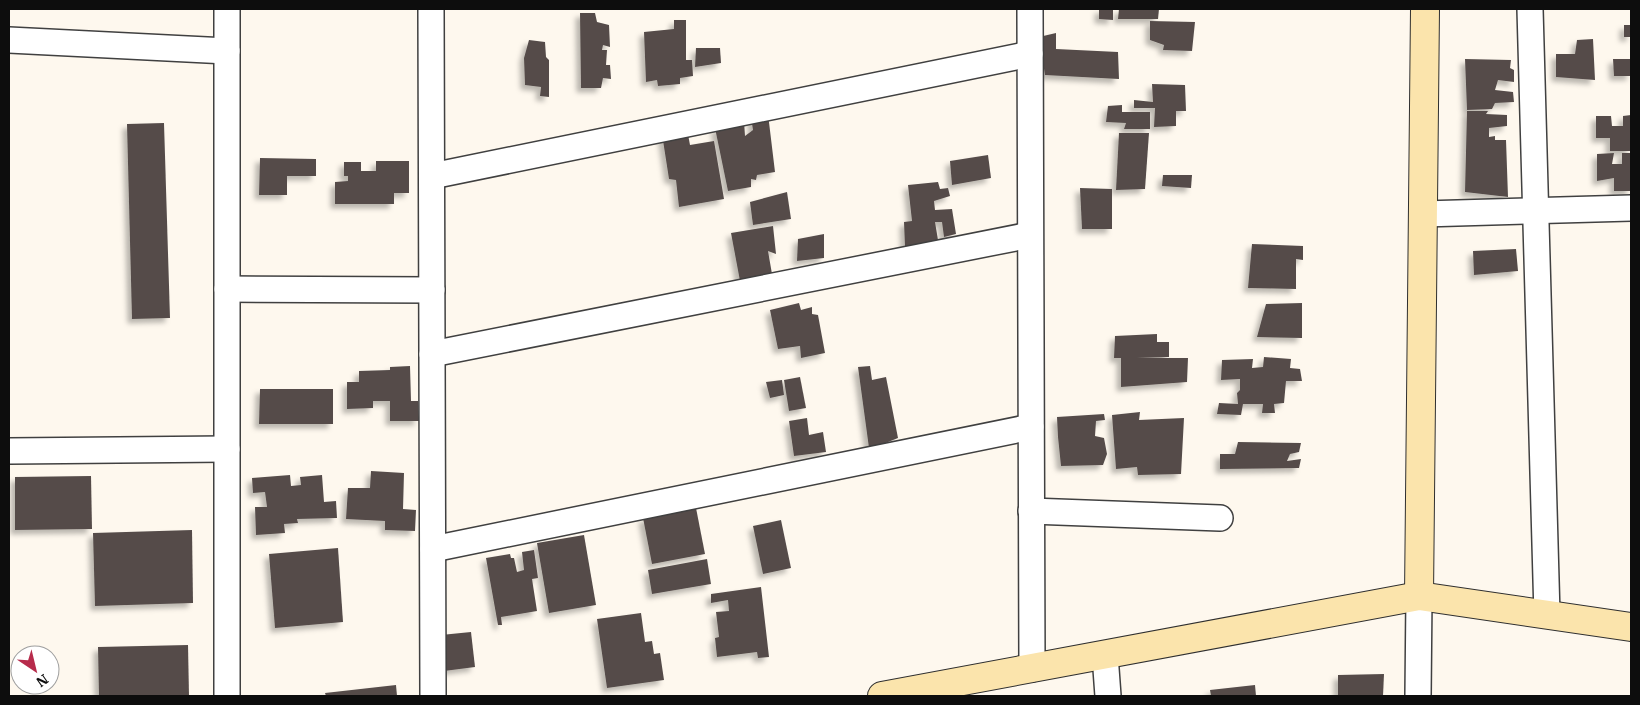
<svg xmlns="http://www.w3.org/2000/svg" width="1640" height="705" font-family="'IBM Plex Serif',serif">
<style>
.building{fill:#554c4a;filter:url(#shadow)}
.lines{fill:none;stroke-linecap:round;stroke-linejoin:round}
.street-casing{stroke:#404040;stroke-width:28}
.secondary-casing{stroke:#2f2f2f;stroke-width:30}
.street{stroke:#fff;stroke-width:25}
.secondary{stroke:#fbe4ac;stroke-width:28}
</style>
<defs>
<filter id="shadow"><feDropShadow dx="-4.5" dy="4.5" stdDeviation="2.5" flood-color="#0004"/></filter>
</defs>
<rect width="100%" height="100%" fill="#fef8ee"/>
<g class="building">
<polygon points="1099,9 1113,9 1113,20 1099,19"/>
<polygon points="1119,9 1159,9 1158,19 1118,19"/>
<polygon points="580,13 595,13 597,22 609,25 610,47 603,45 602,50 607,50 606,65 610,65 611,79 603,78 601,88 581,88"/>
<polygon points="674,20 686,20 686,60 692,60 693,76 680,78 680,84 658,86 657,80 646,82 644,32 674,29"/>
<polygon points="1150,21 1195,22 1192,51 1163,50 1164,45 1150,40"/>
<rect x="1624" y="25" width="7" height="12"/>
<polygon points="1056,33 1056,49 1118,52 1119,79 1045,75 1039,37"/>
<polygon points="1593,39 1595,80 1556,77 1556,54 1575,54 1577,40"/>
<polygon points="529,40 545,42 546,57 549,60 549,97 540,96 541,87 525,85 524,58"/>
<polygon points="696,48 720,48 721,63 695,67"/>
<polygon points="1465,59 1511,60 1510,68 1514,70 1514,82 1498,80 1495,90 1513,92 1514,102 1495,103 1492,109 1467,110"/>
<polygon points="1613,59 1631,59 1631,76 1614,76"/>
<polygon points="1152,84 1185,85 1186,111 1176,111 1176,126 1154,127 1155,108 1134,108 1134,100 1153,102"/>
<polygon points="1122,105 1122,112 1150,112 1150,129 1124,129 1126,123 1106,122 1108,106"/>
<polygon points="1467,111 1488,111 1486,114 1507,115 1507,126 1489,128 1489,137 1495,136 1495,140 1506,140 1508,197 1465,192"/>
<polygon points="768,114 775,172 757,175 756,180 751,179 751,187 728,191 715,128 744,121 745,136 753,130 751,117"/>
<polygon points="1631,115 1631,151 1610,151 1610,138 1596,138 1596,116 1611,116 1612,126 1623,126 1623,116"/>
<polygon points="164,123 170,318 132,319 127,124"/>
<polygon points="687,129 690,145 714,141 724,199 679,207 676,180 669,179 662,134"/>
<polygon points="1119,133 1149,133 1145,189 1116,190"/>
<polygon points="1614,153 1612,164 1622,164 1622,153 1631,153 1631,191 1614,191 1614,178 1597,181 1597,154"/>
<polygon points="988,155 991,178 952,185 950,161"/>
<polygon points="260,158 316,159 316,176 287,176 287,195 259,195"/>
<polygon points="376,161 409,161 409,193 394,193 394,204 335,204 335,182 348,181 348,176 344,176 344,162 361,162 361,171 376,171"/>
<polygon points="1163,175 1192,175 1191,188 1162,186"/>
<polygon points="938,182 940,189 948,188 950,196 934,201 935,210 952,209 956,234 944,237 942,222 935,222 938,240 905,247 904,222 912,221 908,185"/>
<polygon points="1080,188 1112,189 1112,229 1082,229"/>
<polygon points="787,192 791,219 753,225 750,202"/>
<polygon points="773,226 776,254 768,251 772,274 740,281 731,233"/>
<polygon points="824,234 824,258 797,261 798,239"/>
<polygon points="1252,244 1303,246 1303,260 1296,259 1296,289 1248,288"/>
<polygon points="1516,249 1518,271 1474,275 1473,251"/>
<polygon points="799,303 801,310 812,307 812,314 818,315 825,353 801,358 800,346 778,349 770,310"/>
<polygon points="1302,303 1302,338 1257,337 1266,304"/>
<polygon points="1157,334 1157,342 1169,342 1169,357 1137,358 1188,358 1187,382 1121,387 1121,358 1114,358 1115,336"/>
<polygon points="1264,357 1291,359 1290,368 1300,369 1302,381 1286,381 1284,403 1274,404 1275,413 1262,413 1263,404 1243,404 1241,415 1217,414 1219,403 1238,404 1237,393 1240,390 1240,379 1221,380 1222,360 1253,359 1252,368 1263,367"/>
<polygon points="410,366 411,401 418,401 419,421 390,421 390,401 373,401 373,408 347,409 347,382 359,382 359,371 390,370 390,367"/>
<polygon points="870,366 872,380 886,377 898,438 878,446 869,448 858,367"/>
<polygon points="800,377 806,408 789,411 784,380"/>
<polygon points="782,380 784,395 770,398 766,382"/>
<polygon points="260,389 333,389 333,424 259,424"/>
<polygon points="1140,412 1139,420 1184,418 1181,474 1138,475 1137,467 1116,469 1112,415"/>
<polygon points="1104,414 1105,420 1096,421 1095,436 1104,438 1107,454 1103,465 1061,466 1058,437 1057,417"/>
<polygon points="807,418 809,435 823,432 826,452 794,456 789,421"/>
<polygon points="1238,442 1301,443 1299,452 1290,454 1287,461 1301,459 1299,468 1220,469 1220,454 1235,454"/>
<polygon points="371,471 404,473 403,509 416,510 415,531 385,530 385,521 346,519 348,488 370,488"/>
<polygon points="290,475 291,486 301,485 300,477 322,475 324,502 336,501 337,518 297,519 298,523 284,524 285,533 256,535 255,507 267,507 265,492 253,493 252,478"/>
<polygon points="91,476 92,529 15,530 15,477"/>
<polygon points="696,508 705,554 652,564 643,518"/>
<polygon points="781,520 791,568 763,574 753,526"/>
<polygon points="192,530 193,603 95,606 93,533"/>
<polygon points="584,535 596,605 549,613 537,543"/>
<polygon points="338,548 343,622 275,628 269,554"/>
<polygon points="534,550 538,578 532,579 537,611 501,617 502,625 498,625 486,558 510,554 511,558 514,558 517,572 524,570 522,552"/>
<polygon points="707,559 711,584 652,594 648,570"/>
<polygon points="761,587 769,657 758,658 757,652 717,657 715,638 719,637 716,612 729,611 728,600 711,603 711,594"/>
<polygon points="641,613 645,642 652,641 654,654 660,653 664,680 607,688 597,619"/>
<polygon points="471,632 475,667 444,671 441,635"/>
<polygon points="188,645 189,696 99,696 98,647"/>
<polygon points="1384,674 1383,696 1338,696 1338,675"/>
<polygon points="396,685 397,696 326,696 325,693"/>
<polygon points="1255,685 1256,696 1211,696 1210,690"/>
</g>
<g class="lines">
<defs>
<g id="street">
<polyline points="431,9 433,696"/>
<polyline points="1030,9 1032,669"/>
<polyline points="1530,9 1547,615"/>
<polyline points="9,40 227,51"/>
<polyline points="432,176 1030,54"/>
<polyline points="1423,214 1631,208"/>
<polyline points="227,289 432,290"/>
<polyline points="432,354 1030,235"/>
<polyline points="9,451 227,449"/>
<polyline points="1031,511 1220,518"/>
<polyline points="433,549 1031,427"/>
<polyline points="1105,655 1108,696"/>
<polyline points="227,696 227,9"/>
<polyline points="1418,696 1419,596"/>
</g>
<g id="secondary">
<polyline points="1419,596 1425,9"/>
<polyline points="882,696 1419,596 1631,627"/>
</g>
</defs>
<use href="#street" class="street-casing"/>
<use href="#secondary" class="secondary-casing"/>
<use href="#street" class="street"/>
<use href="#secondary" class="secondary"/>
</g>
<rect width="1640" height="705" fill="none" stroke="#0d0d0d" stroke-width="20"/>
<g transform="translate(35 670) rotate(145)"><circle r="24" fill="#ffffff" stroke="#9e9e9e"/>
<path d="M0-4L9 19L0 12L-9 19Z" fill="#b72b4b"/>
<text y="-8" font-size="14" font-weight="bold" text-anchor="middle" fill="#0d0d0d">N</text>
</g>
</svg>
